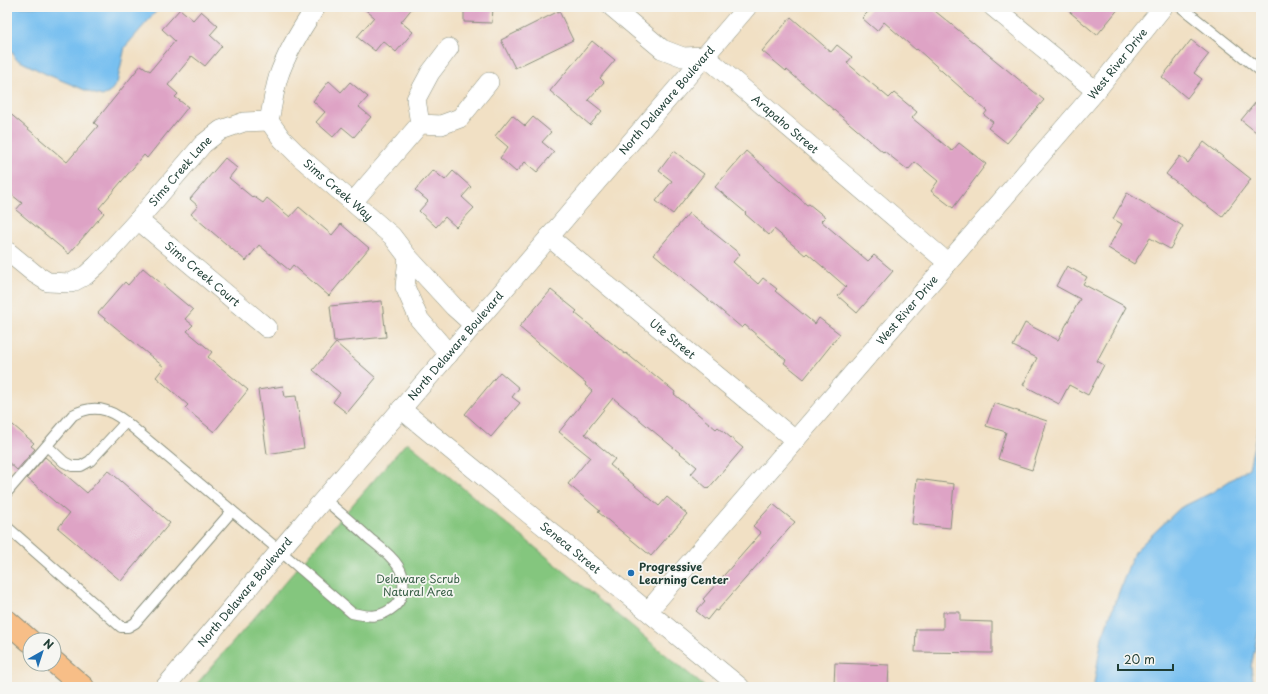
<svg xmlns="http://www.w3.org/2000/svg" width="1268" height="694" font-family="'Playpen Sans',sans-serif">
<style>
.green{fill:#84c67e;stroke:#528259}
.water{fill:#78c0f0;stroke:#4c7e92}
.building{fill:#dea3c5}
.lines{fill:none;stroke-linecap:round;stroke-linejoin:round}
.lane-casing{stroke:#888e7c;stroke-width:12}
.street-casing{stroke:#888e7c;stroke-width:20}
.primary-casing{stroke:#888e7c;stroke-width:24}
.lane{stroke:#fff;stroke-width:10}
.street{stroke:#fff;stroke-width:19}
.primary{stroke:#f7be87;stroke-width:22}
.poi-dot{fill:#1f6fb2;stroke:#f6f6f2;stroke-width:1.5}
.labels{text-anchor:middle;stroke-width:3.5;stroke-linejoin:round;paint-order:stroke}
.street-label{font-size:11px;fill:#1f3d34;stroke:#f6f6f2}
.poi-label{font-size:11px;font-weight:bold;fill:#1f3d34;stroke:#f6f6f2;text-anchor:start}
.park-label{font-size:11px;fill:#385f46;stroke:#f6f6f2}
</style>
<rect width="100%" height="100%" fill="#f6f6f2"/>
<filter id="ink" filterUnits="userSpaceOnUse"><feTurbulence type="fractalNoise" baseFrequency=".025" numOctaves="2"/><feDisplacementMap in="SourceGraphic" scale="8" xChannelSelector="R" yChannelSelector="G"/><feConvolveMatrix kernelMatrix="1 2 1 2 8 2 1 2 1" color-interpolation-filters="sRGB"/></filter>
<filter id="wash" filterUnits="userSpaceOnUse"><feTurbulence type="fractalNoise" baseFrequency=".012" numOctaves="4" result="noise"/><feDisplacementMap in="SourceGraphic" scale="16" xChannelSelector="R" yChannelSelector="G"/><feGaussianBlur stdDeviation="0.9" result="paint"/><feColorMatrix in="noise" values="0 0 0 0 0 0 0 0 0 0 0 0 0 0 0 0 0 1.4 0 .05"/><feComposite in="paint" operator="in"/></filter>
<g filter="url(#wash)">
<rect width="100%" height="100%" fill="#f1e0c4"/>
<polygon class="green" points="407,442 705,687 194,687"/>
<g class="water">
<polygon points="7,7 160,7 125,47 117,83 109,93 102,96 92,93 46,74 16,59 7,42"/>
<polygon points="1261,414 1261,627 1259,629 1251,667 1254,687 1096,687 1094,684 1102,637 1134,552 1180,508 1211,493 1249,468"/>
</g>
<g id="blocks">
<g class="building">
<polygon points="362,7 413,7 401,22 413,32 396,52 383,41 375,51 357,37 374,17"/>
<polygon points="464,7 493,7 492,23 464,22"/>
<polygon points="867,7 930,7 1044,100 1007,143 988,128 993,122 984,115 987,111 917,49 916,50 884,22 877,31 862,18 870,10"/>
<polygon points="1064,7 1120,7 1097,35"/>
<polygon points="180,9 193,20 201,11 218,26 210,35 222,46 205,66 192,56 168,85 178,94 175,97 188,107 147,158 144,155 99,208 104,213 69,254 16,210 22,203 7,191 7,111 67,162 98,126 94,123 141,65 150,71 175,41 162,29"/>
<polygon points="559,11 573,40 515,68 501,40"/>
<polygon points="791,17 831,52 837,45 852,57 847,63 889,98 894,93 917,112 912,118 952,151 959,143 986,164 953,208 931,191 938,181 915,162 908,170 884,151 883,152 787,70 786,71 762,51"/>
<polygon points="1191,40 1209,54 1194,73 1202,79 1187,98 1162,77"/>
<polygon points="592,41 615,60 600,78 604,82 588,100 602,111 590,125 550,91"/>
<polygon points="329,81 341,92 350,82 368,97 359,107 371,117 354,137 342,127 333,137 316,122 325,112 313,101"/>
<polygon points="1261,96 1261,136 1241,120"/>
<polygon points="512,115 525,126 533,117 551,132 542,142 554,152 537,172 525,162 516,172 500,158 508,147 495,136"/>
<polygon points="1204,142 1251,179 1222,217 1166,174 1180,156 1188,163"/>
<polygon points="674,151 704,174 673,214 656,201 672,181 659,171"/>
<polygon points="746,151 807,205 809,204 825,217 821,221 868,261 874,255 893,271 857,313 838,296 846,287 807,253 805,255 774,229 769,235 745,214 746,213 715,187"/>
<polygon points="225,158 237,168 229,178 252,197 253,196 263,203 267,198 290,217 299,207 332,235 341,224 369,248 329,296 293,265 289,270 259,245 246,261 191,214 198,206 190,199"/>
<polygon points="433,170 445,180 453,171 471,187 462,197 474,208 456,227 445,217 436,227 419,211 428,201 415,190"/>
<polygon points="1127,193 1183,226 1170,249 1150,238 1134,264 1108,248 1122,224 1113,219"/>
<polygon points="689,213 740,254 733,262 758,284 763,278 777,289 775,291 815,324 819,318 840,334 804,379 784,363 786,360 745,325 742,328 654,254"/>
<polygon points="1067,266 1087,277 1083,284 1126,307 1097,361 1104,365 1088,395 1069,385 1059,404 1023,385 1037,358 1013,346 1025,323 1058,340 1080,299 1056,286"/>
<polygon points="143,268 193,310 185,319 193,325 187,331 212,352 208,357 248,390 214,432 185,408 188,405 156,377 164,367 98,313 125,282 128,285"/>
<polygon points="551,290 577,311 575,313 625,354 626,353 650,373 651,372 675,392 674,394 716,429 718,427 743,448 708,489 691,474 697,467 613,398 592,424 585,434 615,459 610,465 659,506 667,497 687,514 651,556 598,512 600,511 568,484 590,457 559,432 592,391 585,385 586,383 519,327"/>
<polygon points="382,301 386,337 334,342 330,306"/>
<polygon points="336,343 376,378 347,413 333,402 340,393 313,370"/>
<polygon points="500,372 519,388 512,397 520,403 491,437 465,414"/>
<polygon points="283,386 285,397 296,396 304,448 267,454 258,390"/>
<polygon points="994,403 1047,421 1032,470 998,459 1006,432 986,426"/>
<polygon points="7,420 34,443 31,446 35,449 17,470 7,461"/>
<polygon points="45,457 87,493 108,470 170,523 121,581 58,528 69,514 27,478"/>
<polygon points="917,479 954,484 950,528 912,524"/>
<polygon points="773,504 795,522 717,611 715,610 707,620 696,611 705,601 703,599 761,533 753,526"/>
<polygon points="943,612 960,612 960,621 992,622 992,653 915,652 916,629 943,629"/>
<polygon points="835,663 889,665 888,687 846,687 846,686 834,685"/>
</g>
</g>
</g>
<g filter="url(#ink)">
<use href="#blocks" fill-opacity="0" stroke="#888e7c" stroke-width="1"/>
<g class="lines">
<defs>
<g id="lane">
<polyline points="1181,7 1261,71"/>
<polyline points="47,446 64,462 72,466 81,466 90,461 126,422"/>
<path d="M7,492L73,415C93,404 108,408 126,422L280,551L352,613C370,617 381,618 395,606C405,596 406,578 398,566C391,555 380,547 370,539C355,525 339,512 324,499"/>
<polyline points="7,527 121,627 128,627 135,623 232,511"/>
</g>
<g id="street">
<path id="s1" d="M612,7L662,49L683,57L705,56L948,263"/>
<polyline points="993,7 1096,91"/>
<path id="s2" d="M269,121L282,139L301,158L392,236L408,257L454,307L474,325"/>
<path d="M269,121C272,107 274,92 278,78C286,53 301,29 316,7"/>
<polyline points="420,124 441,125 460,118 489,82"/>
<polyline points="353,202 420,124 416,99 430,73 449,48"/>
<path id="s3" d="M138,220L267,328"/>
<path id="s4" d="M549,237L795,440"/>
<path id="s5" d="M7,251L35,274L48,282L71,283L86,275L97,265L138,220L203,144L221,130L244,122L269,121"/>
<polyline points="408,257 405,287 419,319 449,354"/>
<path id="s6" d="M401,409L740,687"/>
<path id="s7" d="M648,611L1096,91L1163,7"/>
<path id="s8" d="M165,687L287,542L747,7"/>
</g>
<g id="primary">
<polyline points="7,621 30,641"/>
<polyline points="54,662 83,687"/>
</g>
</defs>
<use href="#lane" class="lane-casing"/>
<use href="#street" class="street-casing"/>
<use href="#primary" class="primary-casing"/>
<use href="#lane" class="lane"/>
<use href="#street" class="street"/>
<use href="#primary" class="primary"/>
</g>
</g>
<circle class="poi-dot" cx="631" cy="573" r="4"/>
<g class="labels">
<g class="street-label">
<text dy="4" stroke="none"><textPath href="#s7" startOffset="721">West River Drive</textPath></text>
<text dy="4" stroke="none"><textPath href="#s8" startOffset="772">North Delaware Boulevard</textPath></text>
<text dy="4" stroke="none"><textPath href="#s1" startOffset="215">Arapaho Street</textPath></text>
<text dy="4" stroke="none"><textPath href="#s5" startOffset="232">Sims Creek Lane</textPath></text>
<text dy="4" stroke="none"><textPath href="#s2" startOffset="98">Sims Creek Way</textPath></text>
<text dy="4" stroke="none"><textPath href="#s3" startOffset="84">Sims Creek Court</textPath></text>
<text dy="4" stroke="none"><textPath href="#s7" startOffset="397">West River Drive</textPath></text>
<text dy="4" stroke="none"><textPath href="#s4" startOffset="160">Ute Street</textPath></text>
<text dy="4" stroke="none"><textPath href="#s8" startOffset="448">North Delaware Boulevard</textPath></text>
<text dy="4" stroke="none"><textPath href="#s6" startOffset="219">Seneca Street</textPath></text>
<text dy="4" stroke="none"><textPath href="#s8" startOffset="124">North Delaware Boulevard</textPath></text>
</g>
<g class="poi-label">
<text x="639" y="571">Progressive<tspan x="639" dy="13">Learning Center</tspan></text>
</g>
<g class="park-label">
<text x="418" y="583">Delaware Scrub<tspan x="418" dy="13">Natural Area</tspan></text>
</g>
</g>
<rect width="1268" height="694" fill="none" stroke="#f6f6f2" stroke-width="24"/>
<g transform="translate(42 652) rotate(39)"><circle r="19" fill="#f6f6f2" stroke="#a0aca6"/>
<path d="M0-3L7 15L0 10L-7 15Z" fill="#1f6fb2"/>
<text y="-6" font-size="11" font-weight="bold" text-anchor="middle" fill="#1f3d34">N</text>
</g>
<path d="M1118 664v6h55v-6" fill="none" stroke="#1f3d34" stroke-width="2"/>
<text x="1124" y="664" font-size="12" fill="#1f3d34" stroke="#f6f6f2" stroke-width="3" paint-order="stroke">20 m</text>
</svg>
